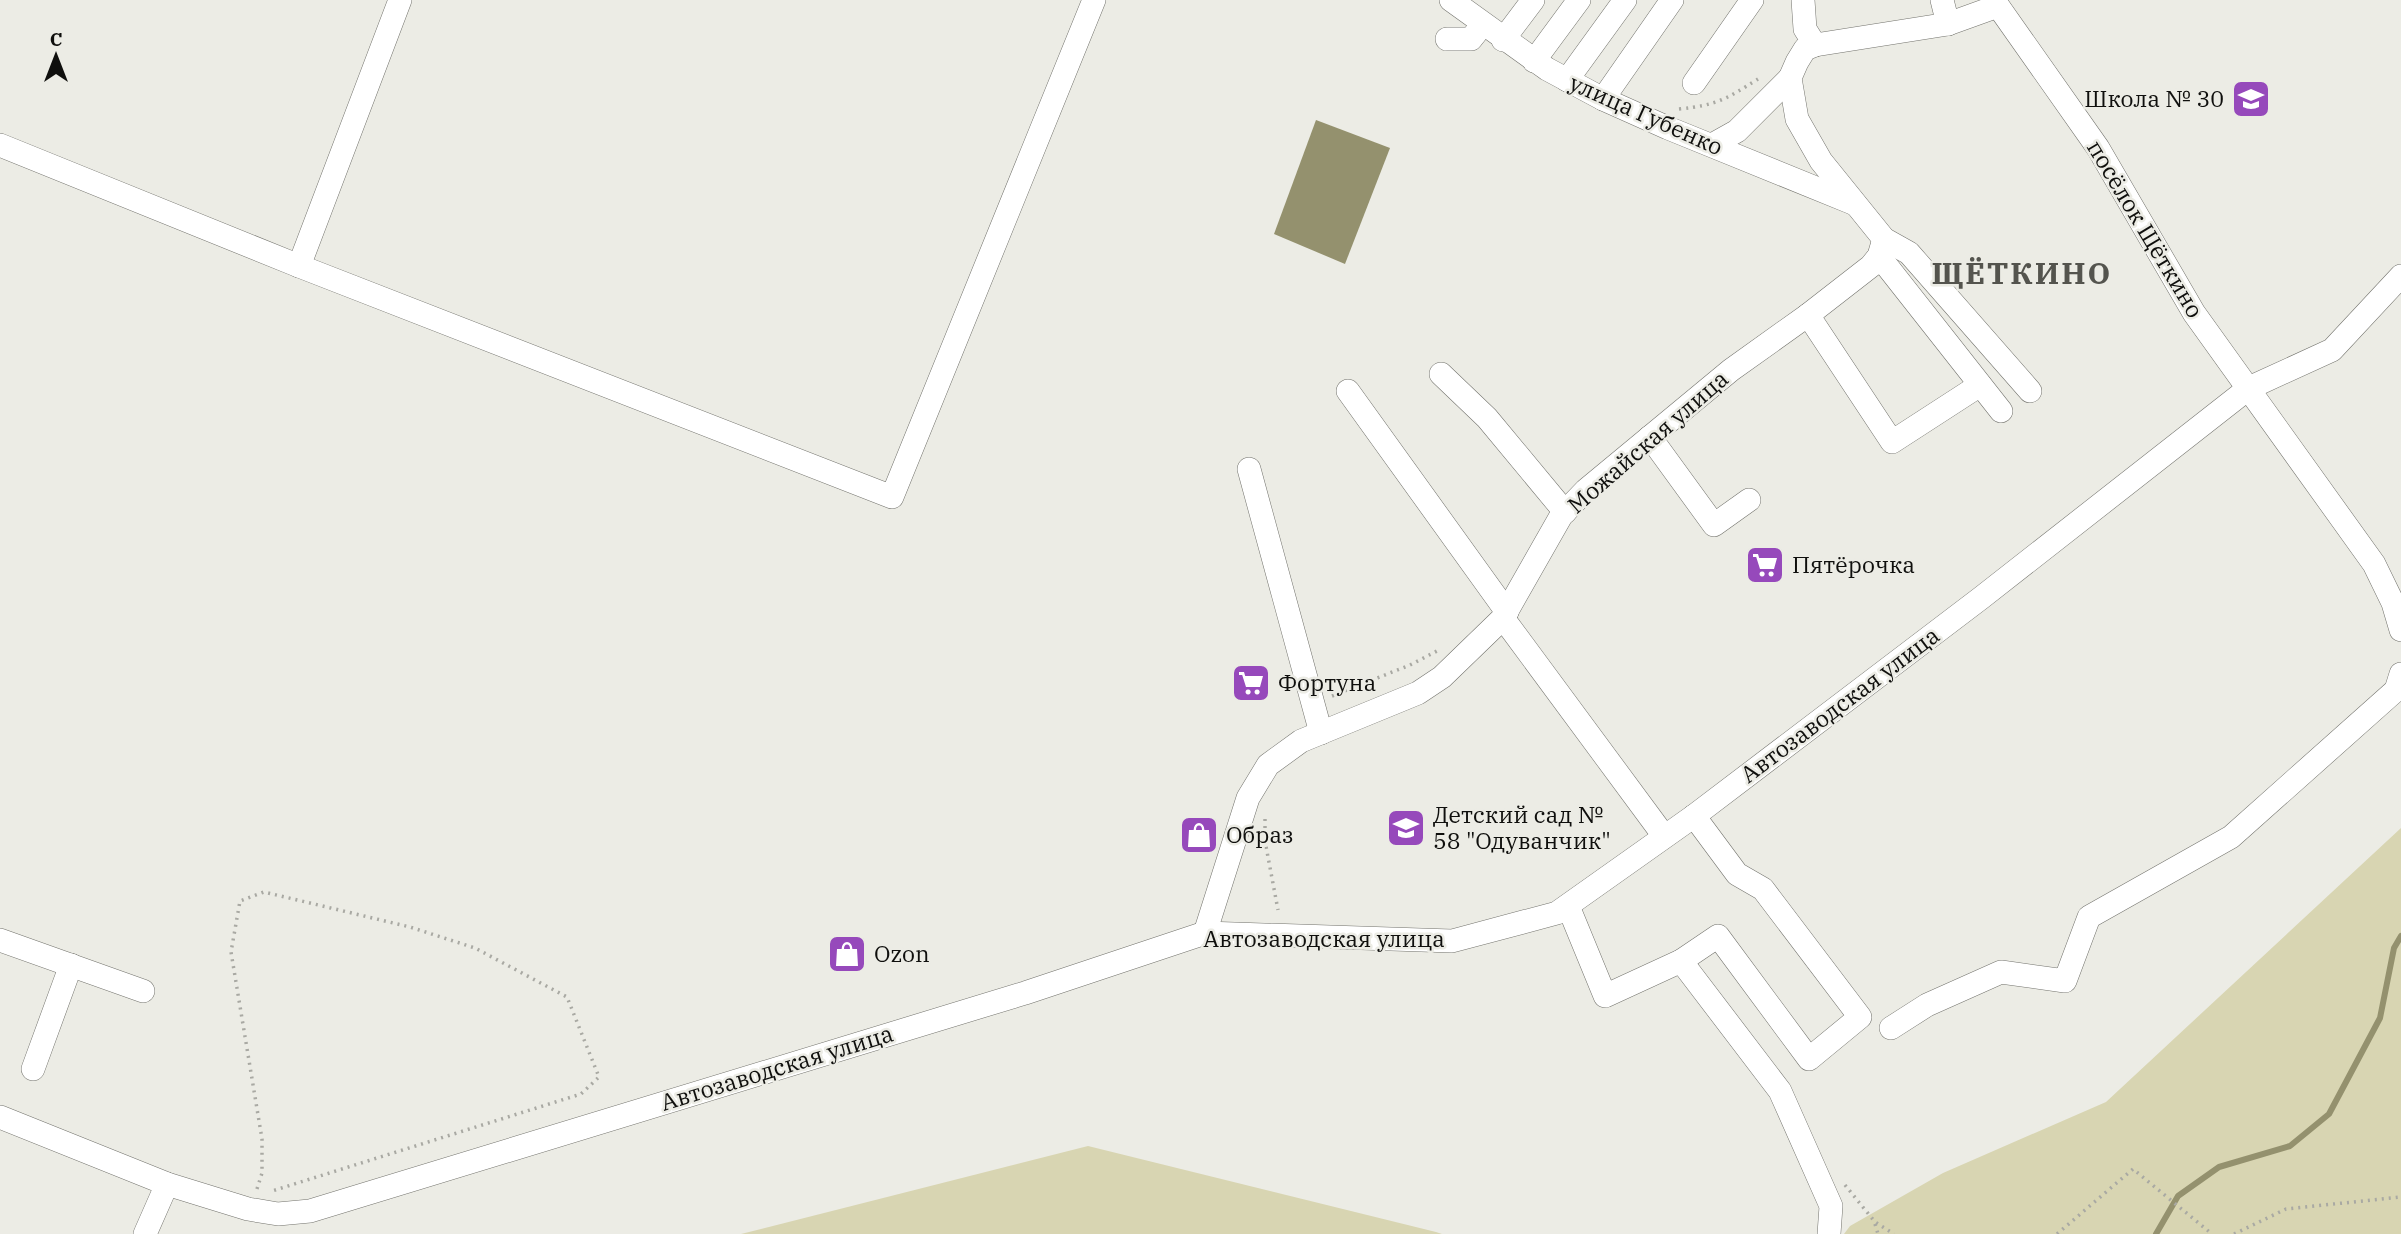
<svg xmlns="http://www.w3.org/2000/svg" width="2401" height="1234" font-family="'IBM Plex Serif',serif">
<style>
.green{fill:#d8d5b2}
.water{fill:#94916e}
.lines{fill:none;stroke-linecap:round;stroke-linejoin:round}
.stream{stroke:#94916e;stroke-width:6}
.minor-casing{stroke:#73736d;stroke-width:24}
.path{stroke:#a9a9a3;stroke-width:3.5;stroke-dasharray:2 5;stroke-linecap:butt}
.minor{stroke:#fff;stroke-width:23}
.labels{text-anchor:middle;stroke-width:5;stroke-linejoin:round;paint-order:stroke}
.poi-label{font-size:23px;fill:#0f0f0d;stroke:#ecece5;text-anchor:start}
.street-label{font-size:23px;fill:#0f0f0d;stroke:#ecece5}
.district-label{font-size:30px;font-weight:bold;letter-spacing:2px;fill:#54544e;stroke:#ecece5}
</style>
<rect width="100%" height="100%" fill="#ecece5"/>
<g class="green">
<polygon points="2401,828 2401,1234 1844,1234 1850,1226 1943,1173 2106,1102"/>
<polygon points="1088,1146 1436,1232 1442,1234 741,1234"/>
</g>
<polygon class="water" points="1316,120 1390,148 1345,264 1274,234"/>
<g class="lines">
<polyline class="stream" points="2156,1234 2178,1196 2219,1167 2290,1146 2329,1114 2380,1018 2394,948 2401,936"/>
<defs>
<g id="minor">
<polyline points="1451,0 1547,69 1603,99 1668,128 1855,204"/>
<polyline points="1803,0 1805,29 1815,45"/>
<polyline points="1942,0 1948,24"/>
<polyline points="1447,39 1471,39 1483,24"/>
<polyline points="1503,40 1533,0"/>
<polyline points="1534,61 1579,0"/>
<polyline points="1567,80 1625,0"/>
<polyline points="1694,83 1752,0"/>
<polyline points="1603,99 1672,0"/>
<polyline points="0,145 299,266 892,497 1094,0"/>
<polyline points="1712,145 1737,131 1790,78"/>
<polyline points="1879,256 2001,411"/>
<polyline points="299,266 400,0"/>
<polyline points="1808,315 1892,442 1980,385"/>
<polyline points="1441,374 1487,418 1565,512"/>
<polyline points="1348,391 1507,612"/>
<polyline points="2030,391 1909,253 1884,239 1821,161 1797,119 1790,78 1797,62 1805,49 1815,45 1948,24 1998,6 2098,148 2194,313 2374,564 2393,603 2401,630"/>
<polyline points="1650,437 1714,525 1749,500"/>
<polyline points="1249,469 1321,733"/>
<polyline points="1503,618 1664,836"/>
<polyline points="1568,906 1605,996 1681,961 1718,936 1809,1059 1860,1017 1763,889 1737,874 1694,816"/>
<polyline points="1205,933 1248,798 1268,765 1301,741 1418,693 1442,677 1503,618 1561,516 1586,490 1731,370 1808,315 1871,266 1879,256 1884,239"/>
<polyline points="0,940 143,991"/>
<polyline points="1681,961 1780,1091 1831,1206 1829,1234"/>
<polyline points="1891,1028 1927,1005 2001,972 2065,981 2089,917 2231,837 2396,690 2401,674"/>
<polyline points="33,1069 71,965"/>
<polyline points="0,1117 167,1184 248,1209 278,1214 310,1211 1025,993 1205,933 1452,941 1557,913 1694,816 1981,598 2249,388 2332,350 2401,276"/>
<polyline points="145,1234 167,1184"/>
</g>
</defs>
<use href="#minor" class="minor-casing"/>
<g class="path">
<path d="M1679,109C1718,105 1726,99 1758,79"/>
<polyline points="1332,696 1410,665 1437,651"/>
<polyline points="1265,819 1265,841 1278,910"/>
<polyline points="1845,1185 1875,1222 1894,1234"/>
<polyline points="257,1189 262,1173 262,1139 231,952 240,901 264,892 410,927 475,948 567,997 599,1077 581,1094 272,1191"/>
<polyline points="1875,1224 1878,1234"/>
<polyline points="2057,1234 2133,1169 2212,1234"/>
<polyline points="2234,1234 2286,1209 2401,1197"/>
</g>
<use href="#minor" class="minor"/>
</g>
<defs>
<symbol id="school-square" viewBox="-11 -11 22 22"><rect x="-9" y="-9" width="18" height="18" rx="4" fill="#9649bb" stroke="#ecece5"/><path d="M0-5L7-2L0 1L-7-2ZM-4 1L0 2.5L4 1V4Q0 6-4 4Z" fill="#fff"/></symbol>
<symbol id="supermarket-square" viewBox="-11 -11 22 22"><rect x="-9" y="-9" width="18" height="18" rx="4" fill="#9649bb" stroke="#ecece5"/><path d="M-6-5.5h2.5l.6 2H6L4.5 2H-2.5L-4.4-4H-6ZM-1.5 3.2a1.3 1.3 0 1 0 .1 0ZM3 3.2a1.3 1.3 0 1 0 .1 0Z" fill="#fff"/></symbol>
<symbol id="shop-square" viewBox="-11 -11 22 22"><rect x="-9" y="-9" width="18" height="18" rx="4" fill="#9649bb" stroke="#ecece5"/><path d="M-5-2.5h2.3a2.7 3.5 0 0 1 5.4 0H5L5.5 6h-11ZM-1.5-2.5h3a1.5 2.3 0 0 0-3 0Z" fill="#fff"/></symbol>
</defs>
<g fill-rule="evenodd">
<use href="#school-square" x="2229" y="77" width="44" height="44"/>
<use href="#supermarket-square" x="1743" y="543" width="44" height="44"/>
<use href="#supermarket-square" x="1229" y="661" width="44" height="44"/>
<use href="#school-square" x="1384" y="806" width="44" height="44"/>
<use href="#shop-square" x="1177" y="813" width="44" height="44"/>
<use href="#shop-square" x="825" y="932" width="44" height="44"/>
</g>
<g class="labels">
<g class="poi-label">
<text x="2224" y="107" text-anchor="end">Школа № 30</text>
<text x="1792" y="573">Пятёрочка</text>
<text x="1278" y="691">Фортуна</text>
<text x="1433" y="823">Детский сад №<tspan x="1433" dy="26">58 "Одуванчик"</tspan></text>
<text x="1226" y="843">Образ</text>
<text x="874" y="962">Ozon</text>
</g>
<g class="street-label">
<text transform="translate(1646 115) rotate(24)" y="8">улица Губенко</text>
<text transform="translate(2145 229) rotate(59)" y="8">посёлок Щёткино</text>
<text transform="translate(1648 442) rotate(-41)" y="8">Можайская улица</text>
<text transform="translate(1840 705) rotate(-37)" y="8">Автозаводская улица</text>
<text x="1324" y="947">Автозаводская улица</text>
<text transform="translate(777 1068) rotate(-17)" y="8">Автозаводская улица</text>
</g>
<g class="district-label">
<text x="2022" y="284">ЩЁТКИНО</text>
</g>
</g>
<g transform="translate(56 56)" stroke="#ecece5" stroke-width="5" paint-order="stroke">
<path d="M0-5L12 26L0 18L-12 26Z" fill="#0f0f0d"/>
<text y="-10" font-size="19" font-weight="bold" text-anchor="middle" fill="#0f0f0d">С</text>
</g>
</svg>
